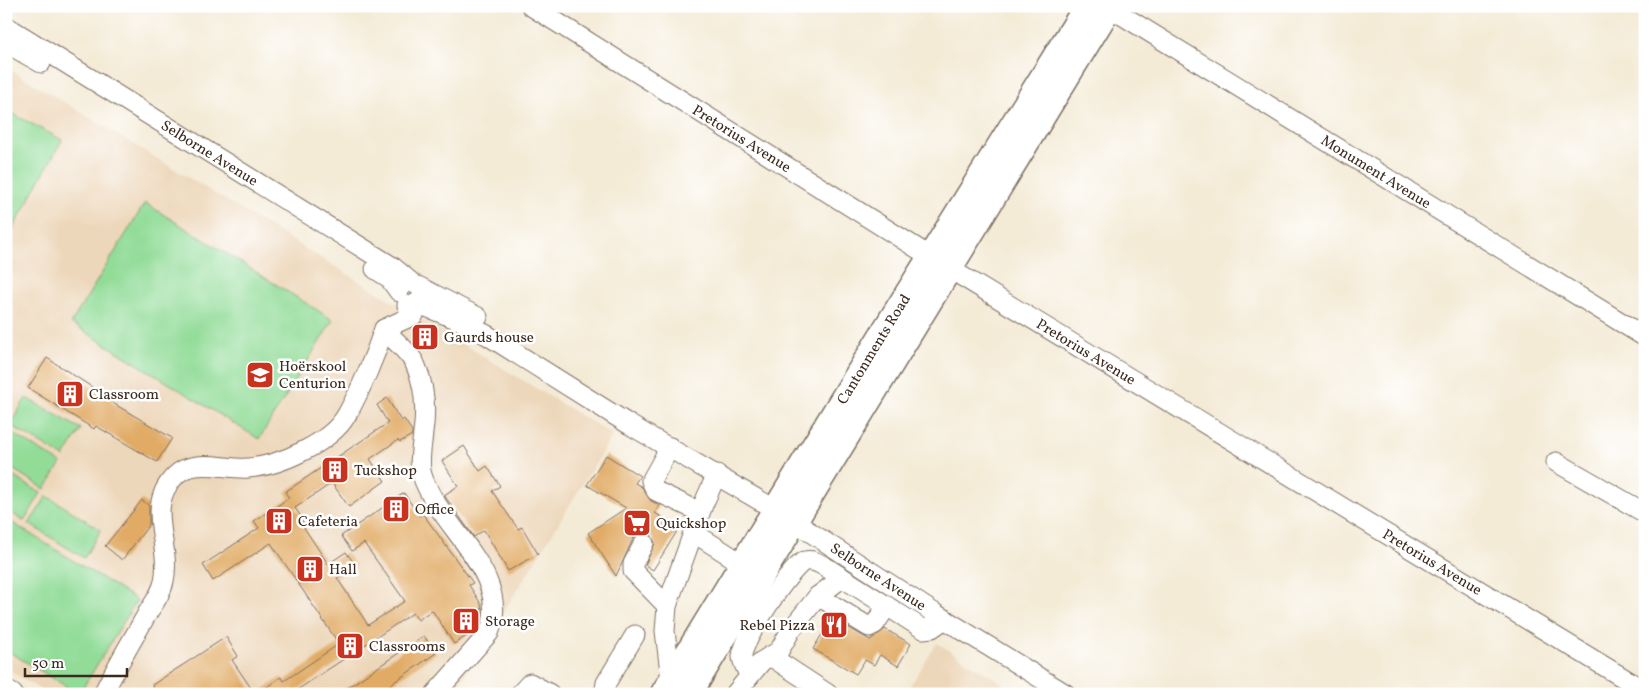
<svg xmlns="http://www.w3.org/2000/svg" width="1651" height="700" font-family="Vollkorn,serif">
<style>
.built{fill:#edd7ba}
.grass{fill:#92dc98;stroke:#66835b}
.building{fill:#e1ab65}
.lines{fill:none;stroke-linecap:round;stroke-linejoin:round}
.minor-casing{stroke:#7c6e5f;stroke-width:21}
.major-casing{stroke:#7c6e5f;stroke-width:28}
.minor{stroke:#fff;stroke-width:19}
.major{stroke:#fff;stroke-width:25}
.labels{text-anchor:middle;stroke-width:5;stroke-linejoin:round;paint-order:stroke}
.street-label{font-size:15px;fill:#3b2a1e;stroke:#fff}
.poi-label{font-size:15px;fill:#3b2a1e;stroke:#fff;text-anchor:start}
</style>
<rect width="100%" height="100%" fill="#fff"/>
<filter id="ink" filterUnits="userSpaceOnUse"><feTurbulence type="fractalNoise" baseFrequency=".02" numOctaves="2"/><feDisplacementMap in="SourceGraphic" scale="10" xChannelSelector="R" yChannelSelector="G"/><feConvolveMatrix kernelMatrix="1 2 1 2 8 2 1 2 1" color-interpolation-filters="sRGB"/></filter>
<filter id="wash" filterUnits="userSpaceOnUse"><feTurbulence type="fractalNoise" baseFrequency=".0096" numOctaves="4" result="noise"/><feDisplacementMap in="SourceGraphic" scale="20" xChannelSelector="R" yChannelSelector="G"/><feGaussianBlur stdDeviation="1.12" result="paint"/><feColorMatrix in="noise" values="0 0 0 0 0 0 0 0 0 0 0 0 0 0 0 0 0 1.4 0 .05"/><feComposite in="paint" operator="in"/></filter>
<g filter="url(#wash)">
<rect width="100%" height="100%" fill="#f4ebd7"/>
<g class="built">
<polygon points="6,67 613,435 453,694 47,694 6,668"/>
<polygon points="937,643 1020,694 905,694"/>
</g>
<g class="grass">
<polygon points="6,110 62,140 12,230 6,227"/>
<polygon points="145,203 333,320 259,439 71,323"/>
<polygon points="26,398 81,429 64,457 10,425"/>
<polygon points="7,430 61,463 45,489 6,465"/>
<polygon points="6,472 41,493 24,521 6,510"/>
<polygon points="47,496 101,530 84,558 29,524"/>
<polygon points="6,519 137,600 79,694 6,650"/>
</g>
<g id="blocks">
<g class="building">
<polygon points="422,326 436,335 428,347 414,338"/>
<polygon points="47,358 112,400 111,402 172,438 157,462 96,426 94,429 28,388"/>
<polygon points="387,398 401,421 404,419 412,431 412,435 400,442 398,440 370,459 385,481 349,507 332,483 295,508 304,521 301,523 328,564 346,552 356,566 337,578 368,625 405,601 364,543 352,551 341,536 404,493 419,516 423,514 473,583 469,585 481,604 482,611 479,628 454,644 432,610 418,620 413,613 294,692 292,689 285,694 257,694 281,677 284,681 339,644 271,543 213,581 203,565 259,528 254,521 289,498 285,492 388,423 377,405"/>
<polygon points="464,446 480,471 487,466 500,486 492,491 518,529 522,527 538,554 508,571 484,530 474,537 444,495 458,486 442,461"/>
<polygon points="606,455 640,476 635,483 642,487 651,501 660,505 655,513 679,528 653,570 645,565 655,543 650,533 643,532 634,537 616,576 588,533 626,508 587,485"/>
<polygon points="142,500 149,506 149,525 122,560 105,546"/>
<polygon points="832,618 870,640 885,629 911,644 898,666 880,655 874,665 865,660 856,674 813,649"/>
<polygon points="424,636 436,653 377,694 338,694"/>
<polygon points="226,637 238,656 232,660 255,694 157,694 152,685"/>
</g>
</g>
</g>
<g filter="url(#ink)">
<use href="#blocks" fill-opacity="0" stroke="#7c6e5f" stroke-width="1"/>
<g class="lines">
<defs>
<g id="minor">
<path id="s1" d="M531,6L950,269L1645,691"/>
<path id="s2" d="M1107,6L1645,337"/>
<path id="s3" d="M6,26L393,267L412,283"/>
<polyline points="6,43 41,63"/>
<polyline points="375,269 389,278 399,292"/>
<polyline points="418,286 478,317"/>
<path id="s4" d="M416,303L461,321L487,335L630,425L776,510L936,614L1066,694"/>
<path d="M384,329C393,340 411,353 416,366C425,387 426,412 423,433C422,446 418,463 422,475C438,526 513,574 489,633L435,694"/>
<polyline points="670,447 651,481 656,491 700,512"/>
<polyline points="1556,462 1645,513"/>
<polyline points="694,533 743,564"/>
<polyline points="644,543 633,564 633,571 667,606"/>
<polyline points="818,596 869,627 875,624 887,606"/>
<polyline points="770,656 828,694"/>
<path d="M749,675C747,670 742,662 742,657C741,642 791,566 805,561C812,559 818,563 824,566L923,629L932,628L945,619"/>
<polyline points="677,683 671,680 665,631 667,606 703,505 717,474"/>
<polyline points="6,690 13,694"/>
<path d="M103,694C116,667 132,641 147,614C153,604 162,593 164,581C172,544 144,507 175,476C193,457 226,470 248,468C279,466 330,443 346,416C360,392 375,356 384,329L414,315L407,305"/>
<polyline points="520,694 530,683 550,694"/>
<polyline points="604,694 606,683 635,635"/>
<polyline points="735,694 762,661 779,651 791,630 818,596 842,578"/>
</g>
<g id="major">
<path id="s5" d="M663,694L888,325L1087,6"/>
<polyline points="689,694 1110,6"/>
</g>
</defs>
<use href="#minor" class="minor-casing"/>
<use href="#major" class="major-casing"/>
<use href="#minor" class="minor"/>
<use href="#major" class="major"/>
</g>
</g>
<defs>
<symbol id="building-square" viewBox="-11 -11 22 22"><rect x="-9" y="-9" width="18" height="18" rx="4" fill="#c8321e" stroke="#fff"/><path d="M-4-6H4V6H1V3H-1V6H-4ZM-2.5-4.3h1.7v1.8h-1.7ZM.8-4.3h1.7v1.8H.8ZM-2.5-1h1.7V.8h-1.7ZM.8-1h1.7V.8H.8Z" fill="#fff"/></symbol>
<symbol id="school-square" viewBox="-11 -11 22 22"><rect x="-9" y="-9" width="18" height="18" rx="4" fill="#c8321e" stroke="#fff"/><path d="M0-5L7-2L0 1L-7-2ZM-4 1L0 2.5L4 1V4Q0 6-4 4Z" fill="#fff"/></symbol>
<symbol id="supermarket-square" viewBox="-11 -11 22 22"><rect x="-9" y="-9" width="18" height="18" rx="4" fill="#c8321e" stroke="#fff"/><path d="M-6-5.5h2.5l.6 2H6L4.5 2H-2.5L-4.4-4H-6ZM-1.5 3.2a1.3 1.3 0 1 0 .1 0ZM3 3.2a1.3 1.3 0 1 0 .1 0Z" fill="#fff"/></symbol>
<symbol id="restaurant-square" viewBox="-11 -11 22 22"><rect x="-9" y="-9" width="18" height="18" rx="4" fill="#c8321e" stroke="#fff"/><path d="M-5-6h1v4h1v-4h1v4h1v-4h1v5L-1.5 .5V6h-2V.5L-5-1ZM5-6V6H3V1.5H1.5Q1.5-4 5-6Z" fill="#fff"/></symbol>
</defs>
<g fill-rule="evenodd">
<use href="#building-square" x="409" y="321" width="32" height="32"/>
<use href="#school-square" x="244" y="359" width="32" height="32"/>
<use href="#building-square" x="54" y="378" width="32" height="32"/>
<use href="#building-square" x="319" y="454" width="32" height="32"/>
<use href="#building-square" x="380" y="493" width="32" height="32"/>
<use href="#building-square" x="263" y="505" width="32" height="32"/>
<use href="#supermarket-square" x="621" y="507" width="32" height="32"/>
<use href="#building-square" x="294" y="553" width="32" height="32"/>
<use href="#building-square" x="450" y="605" width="32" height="32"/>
<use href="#restaurant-square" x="818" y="609" width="32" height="32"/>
<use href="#building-square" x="334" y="630" width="32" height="32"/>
</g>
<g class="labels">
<g class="street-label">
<text dy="5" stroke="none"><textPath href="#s1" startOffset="249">Pretorius Avenue</textPath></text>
<text dy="5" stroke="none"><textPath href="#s3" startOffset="240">Selborne Avenue</textPath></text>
<text dy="5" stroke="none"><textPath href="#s2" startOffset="316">Monument Avenue</textPath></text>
<text dy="5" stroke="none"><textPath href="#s5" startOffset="404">Cantonments Road</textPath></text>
<text dy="5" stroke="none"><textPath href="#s1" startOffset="654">Pretorius Avenue</textPath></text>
<text dy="5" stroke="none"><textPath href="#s1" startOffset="1059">Pretorius Avenue</textPath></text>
<text dy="5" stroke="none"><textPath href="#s4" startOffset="538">Selborne Avenue</textPath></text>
</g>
<g class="poi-label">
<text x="444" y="342">Gaurds house</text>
<text x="279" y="371">Hoërskool<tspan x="279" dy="17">Centurion</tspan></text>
<text x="89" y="399">Classroom</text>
<text x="354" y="475">Tuckshop</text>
<text x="415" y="514">Office</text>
<text x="298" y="526">Cafeteria</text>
<text x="656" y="528">Quickshop</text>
<text x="329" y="574">Hall</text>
<text x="485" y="626">Storage</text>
<text x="815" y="630" text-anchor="end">Rebel Pizza</text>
<text x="369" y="651">Classrooms</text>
</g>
</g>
<rect width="1651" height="700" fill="none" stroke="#fff" stroke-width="25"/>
<path d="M25 668v8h102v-8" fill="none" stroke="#3b2a1e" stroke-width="2.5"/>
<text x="32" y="668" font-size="15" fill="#3b2a1e" stroke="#ffffff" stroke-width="4" paint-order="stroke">50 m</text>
</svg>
